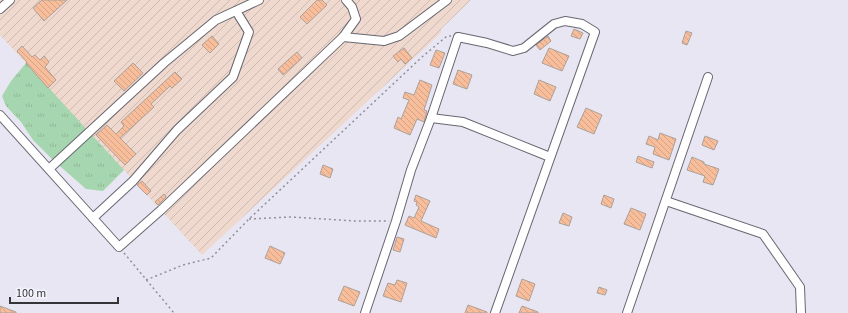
<svg xmlns="http://www.w3.org/2000/svg" width="848" height="313" font-family="'Source Sans 3',sans-serif">
<style>
.industrial{fill:url(#industrial-furrows)}
.grass{fill:url(#grass-tufts)}
.building{fill:url(#building-back-hatch);stroke:#aca09a}
.lines{fill:none;stroke-linecap:round;stroke-linejoin:round}
.minor-casing{stroke:#686771;stroke-width:10}
.path{stroke:#919099;stroke-width:1.5;stroke-dasharray:2 3;stroke-linecap:butt}
.minor{stroke:#fff;stroke-width:8}
</style>
<defs>
<pattern id="industrial-furrows" width="10" height="10" patternUnits="userSpaceOnUse"><rect width="10" height="10" fill="#efd8cd"/><path d="M-1 1l2-2M0 10L10 0M9 11l2-2" fill="none" stroke="#cebab1"/></pattern>
<pattern id="grass-tufts" width="24" height="20" patternUnits="userSpaceOnUse"><rect width="24" height="20" fill="#a6d6af"/><path d="M3 7l-1-3M5 7V3M7 7l1-3M15 17l-1-3M17 17v-4M19 17l1-3" fill="none" stroke="#90b897"/></pattern>
<pattern id="building-back-hatch" width="6" height="6" patternUnits="userSpaceOnUse"><rect width="6" height="6" fill="#f8be9b"/><path d="M-1 5l2 2M0 0l6 6M5-1l2 2" fill="none" stroke="#d5a486"/></pattern>
</defs>
<rect width="100%" height="100%" fill="#e7e6f2"/>
<polygon class="industrial" points="0,0 471,0 441,29 441,33 202,255 0,35"/>
<polygon class="grass" points="26,63 124,170 103,191 86,189 53,160 33,140 21,122 6,106 2,96 11,81"/>
<g class="building">
<polygon points="42,0 67,0 44,21 33,8"/>
<polygon points="317,0 322,0 327,5 307,24 300,17"/>
<polygon points="574,29 583,33 580,39 571,36"/>
<polygon points="686,31 692,33 687,45 682,43"/>
<polygon points="212,36 219,44 210,53 202,45"/>
<polygon points="548,36 551,41 540,50 536,45"/>
<polygon points="22,46 32,57 35,55 40,60 44,56 49,62 45,67 56,80 48,88 26,63 27,62 17,51"/>
<polygon points="404,48 412,58 405,64 401,59 398,62 393,56"/>
<polygon points="549,48 569,56 562,71 542,63"/>
<polygon points="436,50 445,53 439,68 430,65"/>
<polygon points="297,52 302,58 283,75 278,69"/>
<polygon points="133,63 143,73 124,91 114,81"/>
<polygon points="458,70 472,75 467,89 453,84"/>
<polygon points="175,72 182,79 172,88 170,86 151,104 154,107 120,138 136,154 125,165 96,135 107,125 116,134 124,126 121,122"/>
<polygon points="420,80 432,85 424,110 427,111 424,122 417,119 410,135 394,128 398,117 401,119 409,100 403,98 405,92 414,95"/>
<polygon points="539,80 556,87 550,101 534,94"/>
<polygon points="586,108 602,115 594,134 577,127"/>
<polygon points="660,133 676,139 669,160 653,154 655,147 646,144 649,136 658,140"/>
<polygon points="705,136 718,141 714,150 702,145"/>
<polygon points="638,156 654,162 652,168 636,162"/>
<polygon points="692,157 704,162 704,164 719,169 713,185 703,182 705,176 687,170"/>
<polygon points="323,165 333,169 330,178 320,174"/>
<polygon points="142,181 151,191 147,195 137,185"/>
<polygon points="164,194 166,197 158,205 155,202"/>
<polygon points="416,195 430,201 421,221 439,229 436,238 405,225 409,216 414,218 419,207 416,205 417,202 414,201"/>
<polygon points="604,195 614,199 611,208 601,204"/>
<polygon points="631,208 646,214 640,230 624,224"/>
<polygon points="563,213 572,217 569,226 559,223"/>
<polygon points="397,237 404,239 400,252 393,250"/>
<polygon points="270,246 285,253 280,264 265,258"/>
<polygon points="522,279 535,284 529,301 516,296"/>
<polygon points="397,280 407,283 401,302 383,296 388,283 395,285"/>
<polygon points="344,286 360,292 354,306 338,300"/>
<polygon points="599,287 607,290 605,295 597,293"/>
<polygon points="468,305 487,312 487,313 465,313"/>
<polygon points="0,306 16,312 16,313 0,313"/>
<polygon points="522,306 538,312 538,313 519,313"/>
</g>
<g class="lines">
<defs>
<g id="minor">
<polyline points="0,9 10,0"/>
<polyline points="343,37 384,41 399,36 447,0"/>
<polyline points="0,115 119,247 161,210 343,37 356,19 352,7 346,0"/>
<polyline points="431,118 463,122 550,157"/>
<polyline points="49,169 164,63 216,20 259,0"/>
<polyline points="666,201 763,234 800,287 801,313"/>
<polyline points="93,218 133,181 177,130 233,77 249,32 236,11"/>
<polyline points="365,313 396,221 411,170 431,118 458,37 487,43 513,51 524,48 554,24 565,21 582,24 595,32 495,313"/>
<polyline points="627,313 708,77"/>
</g>
</defs>
<use href="#minor" class="minor-casing"/>
<g class="path">
<polyline points="249,219 291,217 355,221 389,221"/>
<polyline points="124,253 174,313"/>
<polyline points="146,280 183,265 211,258 249,219 422,57 447,36 451,36"/>
</g>
<use href="#minor" class="minor"/>
</g>
<path d="M10 297v6h108v-6" fill="none" stroke="#353439" stroke-width="2"/>
<text x="16" y="297" font-size="12" fill="#353439" stroke="#f4f4fd" stroke-width="3" paint-order="stroke">100 m</text>
</svg>
